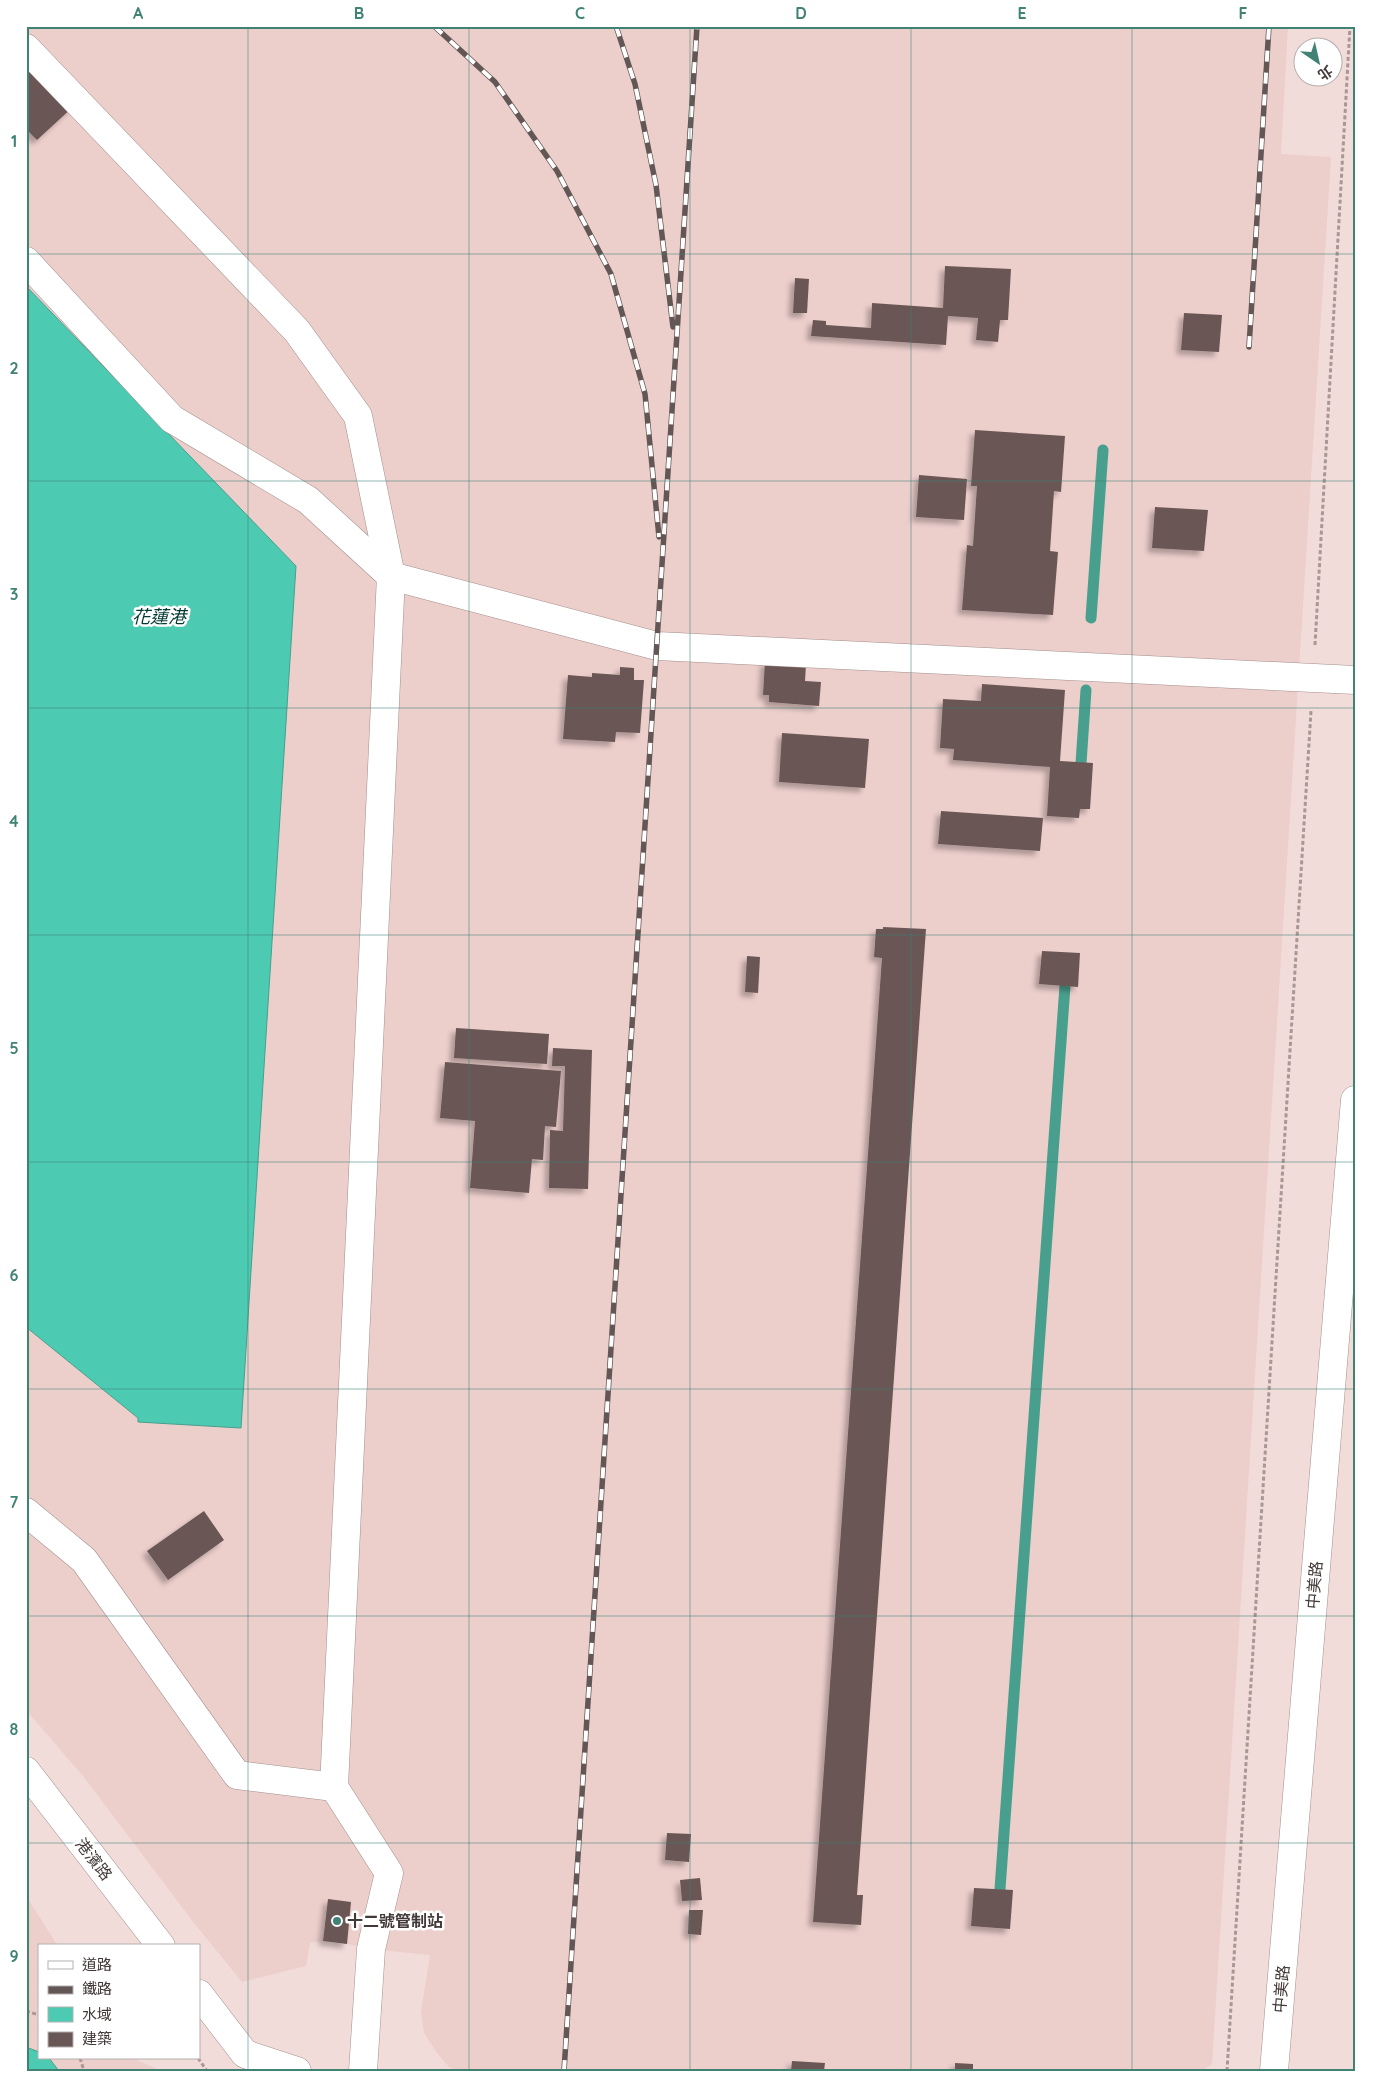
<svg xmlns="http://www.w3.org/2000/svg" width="1381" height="2097" font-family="Quicksand,'Noto Sans TC',sans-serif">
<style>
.built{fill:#eccecb}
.water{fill:#4ccbb2;stroke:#499f8d}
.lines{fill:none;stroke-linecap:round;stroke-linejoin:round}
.stream{stroke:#499f8d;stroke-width:11}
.building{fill:#695755;filter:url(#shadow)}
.minor-casing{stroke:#a38f8d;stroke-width:29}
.major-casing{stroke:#a38f8d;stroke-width:29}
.path{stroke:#a89796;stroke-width:3;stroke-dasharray:4 2.5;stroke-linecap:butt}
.minor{stroke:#fff;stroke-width:28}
.major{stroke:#fff;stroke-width:28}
.rail-casing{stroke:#625755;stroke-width:5.5}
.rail{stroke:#fff;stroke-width:4;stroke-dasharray:11;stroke-linecap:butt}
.grid{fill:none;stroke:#408274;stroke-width:1;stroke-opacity:0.55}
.poi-dot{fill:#408274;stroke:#fff;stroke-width:2}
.labels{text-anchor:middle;stroke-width:5;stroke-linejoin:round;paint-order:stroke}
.street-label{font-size:16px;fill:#423938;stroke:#fff}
.poi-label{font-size:16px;font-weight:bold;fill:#423938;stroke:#fff;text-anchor:start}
.water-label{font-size:18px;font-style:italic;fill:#003a30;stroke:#fff}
.neatline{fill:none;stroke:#408274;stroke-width:2}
.grid-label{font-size:16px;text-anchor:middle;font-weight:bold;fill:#408274}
</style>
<defs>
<filter id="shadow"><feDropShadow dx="-4.5" dy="4.5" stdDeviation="2.5" flood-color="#0004"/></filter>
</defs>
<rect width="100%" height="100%" fill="#f2dcda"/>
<g class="built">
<polygon points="26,26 1288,26 1281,154 1331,157 1212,2064 1202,2071 459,2071 449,2067 437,2053 424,2033 421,2012 430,1955 371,1949 347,1944 323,1941 310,1943 306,1966 242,1982 194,1923 83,1776 26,1710 26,1327 138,1418 296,567 26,286"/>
<polygon points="26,1896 58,1946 39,1946 39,2058 133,2058 161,2071 26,2071"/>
</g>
<g class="water">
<polygon points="26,286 296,566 241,1428 138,1422 138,1418 26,1327"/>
<polygon points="26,2047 39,2052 39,2058 49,2058 59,2071 26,2071"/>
</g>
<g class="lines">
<g class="stream">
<polyline points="1091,618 1103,450"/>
<polyline points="1081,763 1086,690"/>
<polyline points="1000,1889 1065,986"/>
</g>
</g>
<g class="building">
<polygon points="35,65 74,106 37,140 29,132 26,135 26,73"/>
<polygon points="945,266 1011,269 1008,320 1000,320 998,342 976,340 978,318 948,316 946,345 811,336 813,320 826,321 826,325 871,328 872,303 943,308"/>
<polygon points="795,278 809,279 807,313 793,313"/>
<polygon points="1184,313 1222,315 1219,352 1181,350"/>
<polygon points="975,430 1065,436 1061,492 1054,491 1050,551 1058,552 1053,615 962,610 967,545 973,546 977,486 971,486"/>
<polygon points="919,475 967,479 964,520 916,517"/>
<polygon points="1155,507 1208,510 1204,551 1152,548"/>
<polygon points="765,661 806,664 805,681 821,682 819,706 769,702 769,695 763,695"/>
<polygon points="620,667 634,668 634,680 644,680 640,733 616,732 615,742 563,739 568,675 592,677 592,673 620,675"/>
<polygon points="982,684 1065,690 1060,761 1093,763 1090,809 1080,809 1079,818 1047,816 1050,767 953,760 954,749 940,748 943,699 981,701"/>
<polygon points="782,733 869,739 865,788 779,782"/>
<polygon points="941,811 1043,818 1040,851 938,844"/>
<polygon points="883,927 926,929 857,1895 863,1895 861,1925 813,1922 882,958 874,957 876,929 883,929"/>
<polygon points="1042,951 1080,953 1078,987 1039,984"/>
<polygon points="747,956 760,957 758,993 745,992"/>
<polygon points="456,1028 549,1034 547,1064 454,1058"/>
<polygon points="553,1048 592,1050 588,1189 549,1188 550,1130 563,1131 565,1066 552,1066"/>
<polygon points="445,1062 561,1071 556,1127 545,1126 543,1160 532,1159 529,1193 470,1188 475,1121 440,1118"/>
<polygon points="204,1511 224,1540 168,1580 147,1551"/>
<polygon points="667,1833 691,1834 689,1862 665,1860"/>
<polygon points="700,1878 702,1900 682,1901 680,1880"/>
<polygon points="974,1888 1013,1890 1010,1929 971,1926"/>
<polygon points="328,1899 351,1902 347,1944 323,1941"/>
<polygon points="689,1910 703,1910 701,1935 688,1934"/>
<polygon points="792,2061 825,2063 824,2071 791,2071"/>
<polygon points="955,2063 973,2064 973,2071 955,2071"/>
</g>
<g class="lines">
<defs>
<g id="minor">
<polyline points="26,48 297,331 358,416 391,576 334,1787 237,1775 84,1560 26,1512"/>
<polyline points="26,261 172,419 308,500 391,576 657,646 1355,680"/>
<polyline points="26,1771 161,1946"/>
<polyline points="334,1787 389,1873 371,1949 363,2071"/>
<polyline points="199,1994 245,2054 297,2071"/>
</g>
<polyline id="major" points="1274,2071 1355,1100"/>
</defs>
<use href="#minor" class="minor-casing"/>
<use href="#major" class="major-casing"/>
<g class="path">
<polyline points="1315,645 1350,26"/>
<polyline points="26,2011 39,2015"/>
<polyline points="80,2058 84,2071"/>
<polyline points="198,2058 207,2071"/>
<polyline points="1227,2071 1311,711"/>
</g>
<use href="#minor" class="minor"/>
<use href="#major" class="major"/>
<defs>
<g id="rail">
<polyline points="434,26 495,82 557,171 611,274 645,394 659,537"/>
<polyline points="616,26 635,84 656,185 673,327"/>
<polyline points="1249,347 1269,26"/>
<polyline points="564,2071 697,26"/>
</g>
</defs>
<use href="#rail" class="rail-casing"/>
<use href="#rail" class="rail"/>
</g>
<path class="grid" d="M248,26V2071M469,26V2071M690,26V2071M911,26V2071M1132,26V2071M26,254H1355M26,481H1355M26,708H1355M26,935H1355M26,1162H1355M26,1389H1355M26,1616H1355M26,1843H1355"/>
<circle class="poi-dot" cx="337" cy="1921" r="5"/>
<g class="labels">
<g class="street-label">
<text transform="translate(1314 1585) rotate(-85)" y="6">中美路</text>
<text transform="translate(94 1859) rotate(52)" y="6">港濱路</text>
<text transform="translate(1281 1989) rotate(-85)" y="6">中美路</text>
</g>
<g class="poi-label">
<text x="347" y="1927">十二號管制站</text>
</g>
<g class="water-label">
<text x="159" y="623">花蓮港</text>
</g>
</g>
<rect width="1381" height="2097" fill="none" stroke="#ffffff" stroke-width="55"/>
<rect x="38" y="1944" width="162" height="115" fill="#ffffff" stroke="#b3b0af"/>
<rect x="48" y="1961" width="25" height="8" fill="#ffffff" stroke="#b3b0af"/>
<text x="82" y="1970" font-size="15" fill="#423938">道路</text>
<rect x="48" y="1986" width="25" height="8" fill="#625755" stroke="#b3b0af"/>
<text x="82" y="1994" font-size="15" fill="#423938">鐵路</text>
<rect x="48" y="2007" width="25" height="15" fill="#4ccbb2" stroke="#b3b0af"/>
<text x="82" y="2020" font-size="15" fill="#423938">水域</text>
<rect x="48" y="2032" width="25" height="15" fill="#695755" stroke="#b3b0af"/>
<text x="82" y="2044" font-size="15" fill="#423938">建築</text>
<g transform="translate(1318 62) rotate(146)"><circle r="24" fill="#ffffff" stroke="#b3b0af"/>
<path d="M0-4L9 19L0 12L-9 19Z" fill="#408274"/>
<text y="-8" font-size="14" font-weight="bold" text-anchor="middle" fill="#423938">北</text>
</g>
<rect x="28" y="28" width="1326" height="2042" class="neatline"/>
<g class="grid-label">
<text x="138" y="19">A</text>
<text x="359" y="19">B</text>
<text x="580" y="19">C</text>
<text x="801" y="19">D</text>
<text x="1022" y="19">E</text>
<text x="1243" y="19">F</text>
<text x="14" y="147">1</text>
<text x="14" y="374">2</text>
<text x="14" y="600">3</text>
<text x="14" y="827">4</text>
<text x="14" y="1054">5</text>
<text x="14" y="1281">6</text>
<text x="14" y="1508">7</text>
<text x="14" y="1735">8</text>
<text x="14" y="1962">9</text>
</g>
</svg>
